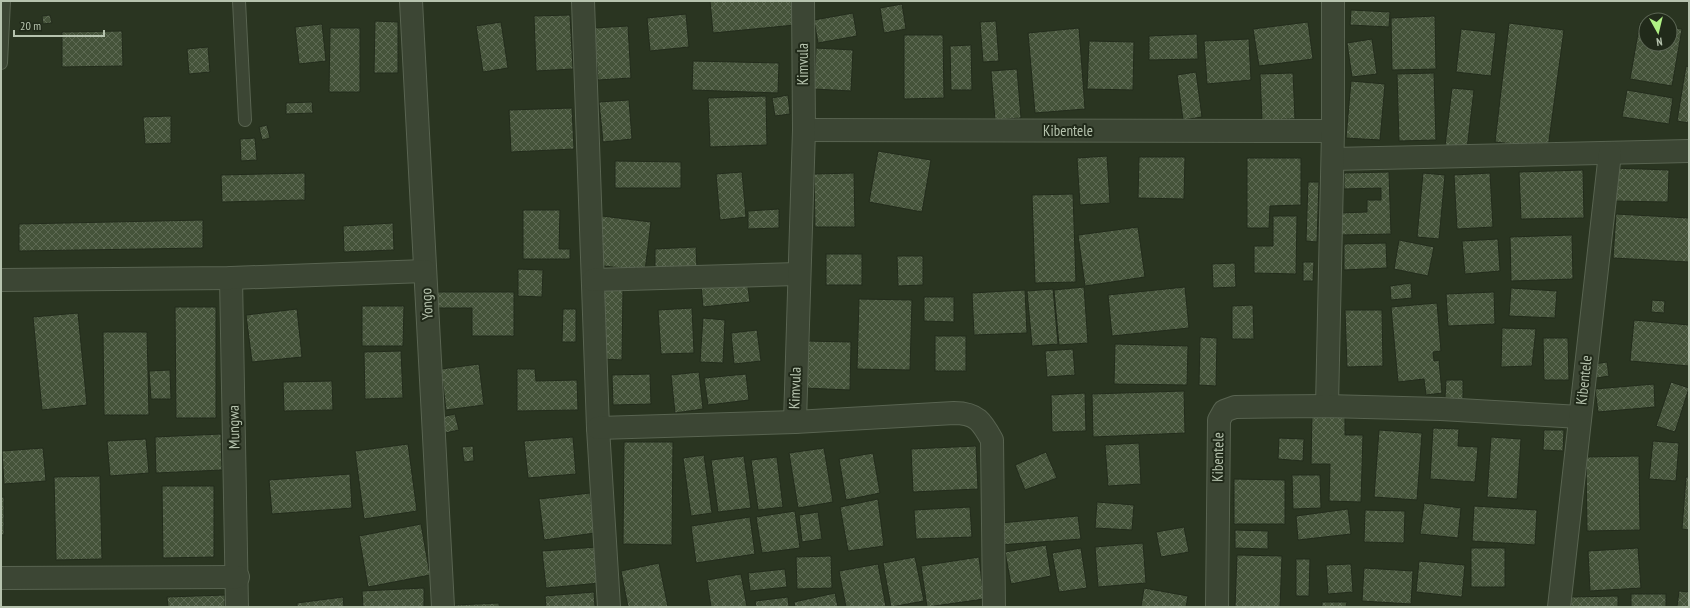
<svg xmlns="http://www.w3.org/2000/svg" width="1690" height="608" font-family="'PT Sans Narrow',sans-serif">
<style>
.building{fill:url(#building-cross-hatch);stroke:#232c1c}
.lines{fill:none;stroke-linecap:round;stroke-linejoin:round}
.service-casing{stroke:#596451;stroke-width:14}
.minor-casing{stroke:#596451;stroke-width:24}
.service{stroke:#3c4634;stroke-width:12}
.minor{stroke:#3c4634;stroke-width:22}
.labels{text-anchor:middle;stroke-width:4;stroke-linejoin:round;paint-order:stroke}
.street-label{font-size:15px;fill:#b6c3ae;stroke:#212a1a}
</style>
<defs>
<pattern id="building-cross-hatch" width="8" height="8" patternUnits="userSpaceOnUse"><rect width="8" height="8" fill="#45533a"/><path d="M0 0l8 8M0 8l8-8" fill="none" stroke="#5e6a54"/></pattern>
</defs>
<rect width="100%" height="100%" fill="#2a3521"/>
<g class="building">
<polygon points="710,1 794,1 795,25 713,33"/>
<polygon points="902,4 906,29 884,33 880,8"/>
<polygon points="1351,10 1390,12 1389,27 1350,25"/>
<polygon points="853,13 857,36 818,43 814,20"/>
<polygon points="686,14 689,47 650,51 647,18"/>
<polygon points="50,15 52,23 43,24 42,16"/>
<polygon points="570,15 573,69 536,71 534,16"/>
<polygon points="1435,16 1436,69 1392,70 1391,18"/>
<polygon points="375,21 398,22 398,73 374,73"/>
<polygon points="996,21 999,61 983,62 980,22"/>
<polygon points="501,22 508,68 483,72 476,26"/>
<polygon points="1308,22 1313,59 1259,66 1253,29"/>
<polygon points="1640,22 1646,23 1646,44 1670,44 1670,27 1682,29 1672,86 1630,79"/>
<polygon points="1509,23 1564,30 1548,148 1495,142"/>
<polygon points="322,24 326,61 299,64 295,27"/>
<polygon points="628,26 631,78 598,80 594,28"/>
<polygon points="330,28 360,28 360,92 329,92"/>
<polygon points="1079,28 1085,109 1035,113 1028,33"/>
<polygon points="1461,29 1496,33 1491,76 1456,72"/>
<polygon points="122,31 123,66 62,67 62,32"/>
<polygon points="1197,34 1198,59 1149,60 1149,36"/>
<polygon points="904,35 943,35 944,98 904,99"/>
<polygon points="1249,39 1251,80 1207,84 1204,41"/>
<polygon points="1372,39 1377,74 1352,77 1347,43"/>
<polygon points="1089,41 1134,42 1133,90 1087,89"/>
<polygon points="971,45 972,90 951,90 950,46"/>
<polygon points="208,47 210,72 189,74 187,49"/>
<polygon points="816,48 853,50 851,91 814,89"/>
<polygon points="693,61 779,63 778,93 692,90"/>
<polygon points="1686,66 1689,67 1689,123 1677,121"/>
<polygon points="1017,69 1021,118 995,120 991,71"/>
<polygon points="1196,72 1202,117 1183,120 1177,75"/>
<polygon points="1293,73 1295,119 1262,120 1260,74"/>
<polygon points="1434,73 1436,140 1399,141 1397,74"/>
<polygon points="1351,81 1385,84 1380,140 1346,138"/>
<polygon points="1452,88 1474,90 1467,149 1445,146"/>
<polygon points="1627,90 1673,98 1669,124 1622,117"/>
<polygon points="788,95 790,114 775,116 772,98"/>
<polygon points="766,96 767,145 710,147 708,98"/>
<polygon points="629,100 632,139 603,142 599,102"/>
<polygon points="312,102 313,113 286,114 286,103"/>
<polygon points="572,108 574,149 511,152 509,110"/>
<polygon points="171,116 171,143 145,144 143,117"/>
<polygon points="267,125 270,138 262,140 259,127"/>
<polygon points="255,138 257,160 241,161 240,139"/>
<polygon points="878,151 931,160 922,212 869,202"/>
<polygon points="1107,156 1110,203 1080,205 1077,158"/>
<polygon points="1139,157 1185,157 1184,199 1138,198"/>
<polygon points="1247,158 1301,158 1301,205 1270,206 1269,228 1247,228"/>
<polygon points="615,161 681,162 681,188 615,188"/>
<polygon points="1613,168 1669,170 1668,202 1612,201"/>
<polygon points="1583,170 1584,218 1521,219 1519,172"/>
<polygon points="742,172 746,217 720,220 716,174"/>
<polygon points="1389,172 1391,234 1339,235 1339,213 1367,212 1367,200 1381,200 1381,188 1344,189 1344,173"/>
<polygon points="305,173 305,200 222,202 221,175"/>
<polygon points="854,173 855,227 815,227 814,174"/>
<polygon points="1423,173 1445,175 1439,239 1417,237"/>
<polygon points="1490,173 1493,227 1457,229 1454,175"/>
<polygon points="1308,182 1319,182 1317,242 1306,241"/>
<polygon points="1073,194 1076,282 1035,283 1032,195"/>
<polygon points="779,209 779,228 748,229 748,211"/>
<polygon points="523,210 560,210 559,249 570,249 570,259 523,259"/>
<polygon points="1616,214 1689,218 1689,262 1613,258"/>
<polygon points="602,216 651,222 645,271 596,265"/>
<polygon points="1273,216 1297,216 1296,274 1254,273 1254,246 1273,246"/>
<polygon points="203,220 203,248 19,251 19,224"/>
<polygon points="393,223 394,250 344,252 343,226"/>
<polygon points="1138,227 1145,277 1085,286 1078,235"/>
<polygon points="1572,235 1573,279 1511,281 1510,237"/>
<polygon points="1498,239 1500,271 1465,274 1462,241"/>
<polygon points="1399,240 1434,247 1428,276 1394,269"/>
<polygon points="1386,243 1387,268 1344,270 1344,244"/>
<polygon points="696,247 697,269 655,271 655,249"/>
<rect x="826" y="254" width="36" height="31"/>
<polygon points="897,256 923,256 923,285 898,286"/>
<polygon points="1303,262 1314,262 1313,281 1303,281"/>
<polygon points="1235,263 1236,287 1213,288 1212,264"/>
<polygon points="518,269 543,270 542,297 518,296"/>
<polygon points="747,280 750,302 703,307 701,285"/>
<polygon points="1411,283 1412,298 1391,300 1390,286"/>
<polygon points="1084,287 1088,343 1059,345 1054,290"/>
<polygon points="1185,287 1189,328 1112,336 1108,295"/>
<polygon points="1511,288 1557,291 1555,318 1509,316"/>
<polygon points="602,289 623,289 622,360 601,359"/>
<polygon points="1053,289 1058,344 1032,346 1027,291"/>
<polygon points="1025,290 1027,333 974,335 972,293"/>
<polygon points="436,292 514,292 514,336 472,336 472,308 437,308"/>
<polygon points="1494,292 1495,324 1448,326 1446,294"/>
<polygon points="924,297 954,297 954,322 924,321"/>
<polygon points="859,299 912,300 910,370 857,369"/>
<polygon points="1652,300 1665,301 1664,313 1651,312"/>
<polygon points="1437,303 1441,351 1433,352 1434,361 1439,360 1442,393 1426,395 1424,379 1398,382 1391,307"/>
<polygon points="1253,305 1254,339 1232,339 1232,306"/>
<polygon points="362,306 404,306 403,346 362,346"/>
<polygon points="175,307 216,307 216,418 176,418"/>
<polygon points="692,308 694,353 661,354 658,310"/>
<polygon points="297,309 302,357 252,362 246,315"/>
<polygon points="563,309 576,309 576,342 562,342"/>
<polygon points="1345,310 1382,310 1383,366 1347,367"/>
<polygon points="78,313 87,405 42,410 33,317"/>
<polygon points="703,318 725,320 723,363 700,362"/>
<polygon points="1634,320 1689,325 1689,366 1630,361"/>
<polygon points="1502,328 1536,329 1532,366 1501,367"/>
<polygon points="757,330 761,361 734,364 731,333"/>
<polygon points="103,332 147,332 149,415 104,415"/>
<rect x="935" y="336" width="31" height="35"/>
<polygon points="1200,337 1217,338 1216,386 1199,385"/>
<polygon points="1543,338 1568,338 1569,380 1544,380"/>
<polygon points="806,341 851,342 850,390 805,388"/>
<polygon points="1115,344 1188,346 1187,385 1114,384"/>
<polygon points="1073,349 1075,375 1047,377 1045,351"/>
<polygon points="401,351 403,398 365,399 364,352"/>
<polygon points="1607,362 1609,376 1590,379 1588,365"/>
<polygon points="479,364 484,405 446,410 441,369"/>
<polygon points="517,369 535,369 536,381 577,380 578,410 517,411"/>
<polygon points="170,370 171,399 151,399 149,371"/>
<polygon points="699,372 703,409 675,413 671,375"/>
<polygon points="650,374 651,404 613,405 612,375"/>
<polygon points="746,374 749,400 708,405 704,378"/>
<polygon points="1446,380 1463,380 1463,399 1445,398"/>
<polygon points="332,381 333,410 284,411 283,382"/>
<polygon points="1671,382 1689,388 1675,432 1656,426"/>
<polygon points="1654,384 1655,407 1598,412 1595,389"/>
<polygon points="1184,391 1185,433 1093,437 1092,394"/>
<polygon points="1085,393 1086,431 1052,432 1051,395"/>
<polygon points="1312,413 1345,414 1345,435 1363,435 1361,502 1329,501 1330,464 1311,464"/>
<polygon points="455,414 459,430 445,433 441,417"/>
<polygon points="1433,428 1459,429 1458,446 1478,447 1475,482 1430,479"/>
<polygon points="1379,430 1422,433 1417,500 1374,497"/>
<polygon points="1544,430 1564,430 1563,451 1543,450"/>
<polygon points="221,434 222,470 156,473 155,437"/>
<polygon points="573,437 576,474 528,478 524,441"/>
<polygon points="1491,437 1521,439 1517,499 1487,497"/>
<polygon points="1279,438 1304,439 1303,461 1278,459"/>
<polygon points="146,439 149,473 110,476 107,441"/>
<polygon points="1653,441 1679,443 1676,481 1649,479"/>
<polygon points="624,442 673,442 672,545 623,544"/>
<polygon points="1139,443 1141,484 1108,486 1105,445"/>
<polygon points="408,444 417,511 364,519 355,451"/>
<polygon points="473,446 474,461 464,462 462,447"/>
<polygon points="976,446 978,489 913,492 911,449"/>
<polygon points="43,448 46,481 4,484 2,451"/>
<polygon points="824,448 833,502 798,508 789,453"/>
<polygon points="1046,452 1057,478 1025,490 1015,465"/>
<polygon points="873,453 880,493 846,500 839,459"/>
<polygon points="704,455 712,513 691,516 683,458"/>
<polygon points="744,456 751,508 718,512 711,460"/>
<polygon points="1639,456 1640,530 1587,531 1586,457"/>
<polygon points="777,457 783,507 758,510 751,460"/>
<polygon points="350,474 352,508 272,514 269,480"/>
<polygon points="1292,475 1320,475 1321,508 1293,509"/>
<polygon points="100,476 102,559 56,560 54,477"/>
<polygon points="1686,477 1689,477 1689,530 1682,529"/>
<polygon points="1234,479 1285,480 1285,524 1234,524"/>
<polygon points="162,486 214,486 214,557 163,558"/>
<polygon points="590,493 595,533 544,540 539,499"/>
<rect x="1" y="497" width="3" height="38"/>
<polygon points="878,499 884,546 848,551 840,507"/>
<polygon points="1097,502 1134,505 1132,530 1095,528"/>
<polygon points="1424,503 1461,508 1458,538 1420,534"/>
<polygon points="1474,506 1537,510 1535,545 1472,541"/>
<polygon points="970,507 972,537 916,539 914,510"/>
<polygon points="1348,509 1351,534 1298,540 1296,516"/>
<polygon points="1365,510 1405,511 1404,543 1364,542"/>
<polygon points="795,511 800,548 762,553 756,517"/>
<polygon points="818,512 822,539 802,542 799,515"/>
<polygon points="1078,516 1081,539 999,545 1000,523"/>
<polygon points="750,517 755,554 696,563 691,526"/>
<polygon points="421,524 430,575 368,587 359,536"/>
<polygon points="1184,527 1189,552 1161,557 1156,532"/>
<polygon points="1235,530 1268,531 1268,549 1235,548"/>
<polygon points="1143,543 1146,583 1098,587 1095,547"/>
<polygon points="1046,545 1051,576 1011,584 1005,552"/>
<polygon points="597,547 600,583 546,588 542,551"/>
<polygon points="1081,548 1087,588 1059,592 1052,553"/>
<rect x="1471" y="548" width="34" height="39"/>
<polygon points="1638,548 1641,588 1590,591 1588,551"/>
<polygon points="1237,555 1282,556 1280,607 1235,607"/>
<polygon points="831,556 832,588 797,589 796,557"/>
<polygon points="915,557 924,601 891,607 883,563"/>
<polygon points="979,557 984,599 927,607 921,566"/>
<polygon points="1296,559 1310,559 1309,596 1296,596"/>
<polygon points="1419,561 1465,565 1462,597 1416,592"/>
<polygon points="659,563 668,607 628,607 621,571"/>
<polygon points="878,564 886,607 846,607 839,571"/>
<polygon points="1351,564 1353,592 1328,594 1326,565"/>
<polygon points="1364,568 1413,571 1411,604 1362,601"/>
<polygon points="785,569 787,587 750,591 748,573"/>
<polygon points="741,574 747,607 711,607 707,580"/>
<polygon points="424,588 424,607 363,607 362,591"/>
<polygon points="1144,588 1188,596 1186,607 1141,607"/>
<polygon points="1679,591 1689,592 1689,607 1677,607"/>
<polygon points="594,592 595,607 546,607 545,596"/>
<polygon points="835,593 838,607 795,607 794,602"/>
<rect x="1631" y="594" width="35" height="13"/>
<polygon points="225,595 225,607 168,607 167,597"/>
<polygon points="1618,596 1618,607 1571,607 1570,597"/>
<polygon points="343,597 344,607 297,607 297,603"/>
<polygon points="788,597 789,607 756,607 755,601"/>
<polygon points="1322,602 1347,602 1346,607 1322,607"/>
<polygon points="499,603 499,607 455,607 455,605"/>
</g>
<g class="lines">
<defs>
<g id="service">
<polyline points="239,1 245,120"/>
<polyline points="1,63 4,1"/>
</g>
<g id="minor">
<polyline points="411,1 443,607"/>
<polyline points="583,1 598,428 609,607"/>
<polyline points="804,130 1333,131"/>
<polyline points="1333,159 1689,151"/>
<polyline points="231,278 237,607"/>
<polyline points="1,280 231,278 425,271"/>
<polyline points="593,280 798,274"/>
<polyline points="1327,406 1333,131 1333,1"/>
<polyline points="795,422 804,130 803,1"/>
<path d="M598,428L795,422L954,413C977,413 982,422 992,440L994,607"/>
<polyline points="1,578 238,577"/>
<polyline points="1217,607 1219,420 1224,411 1235,407 1327,406 1441,409 1580,417"/>
<polyline points="1559,607 1610,153"/>
</g>
</defs>
<use href="#service" class="service-casing"/>
<use href="#minor" class="minor-casing"/>
<use href="#service" class="service"/>
<use href="#minor" class="minor"/>
</g>
<g class="labels">
<g class="street-label">
<text transform="translate(803 64) rotate(-90)" y="5">Kimvula</text>
<text x="1068" y="136">Kibentele</text>
<text transform="translate(427 304) rotate(-93)" y="5">Yongo</text>
<text transform="translate(1584 380) rotate(-84)" y="5">Kibentele</text>
<text transform="translate(795 388) rotate(-88)" y="5">Kimvula</text>
<text transform="translate(234 427) rotate(-91)" y="5">Mungwa</text>
<text transform="translate(1218 457) rotate(-89)" y="5">Kibentele</text>
</g>
</g>
<rect width="1690" height="608" fill="none" stroke="#b6c3ae" stroke-width="4"/>
<g transform="translate(1658 32) rotate(172)"><circle r="19" fill="#212a1a" stroke="#5d6755"/>
<path d="M0-3L7 15L0 10L-7 15Z" fill="#b0f185"/>
<text y="-6" font-size="11" font-weight="bold" text-anchor="middle" fill="#b6c3ae">N</text>
</g>
<path d="M14 30v6h90v-6" fill="none" stroke="#b6c3ae" stroke-width="2"/>
<text x="20" y="30" font-size="12" fill="#b6c3ae" stroke="#212a1a" stroke-width="3" paint-order="stroke">20 m</text>
</svg>
